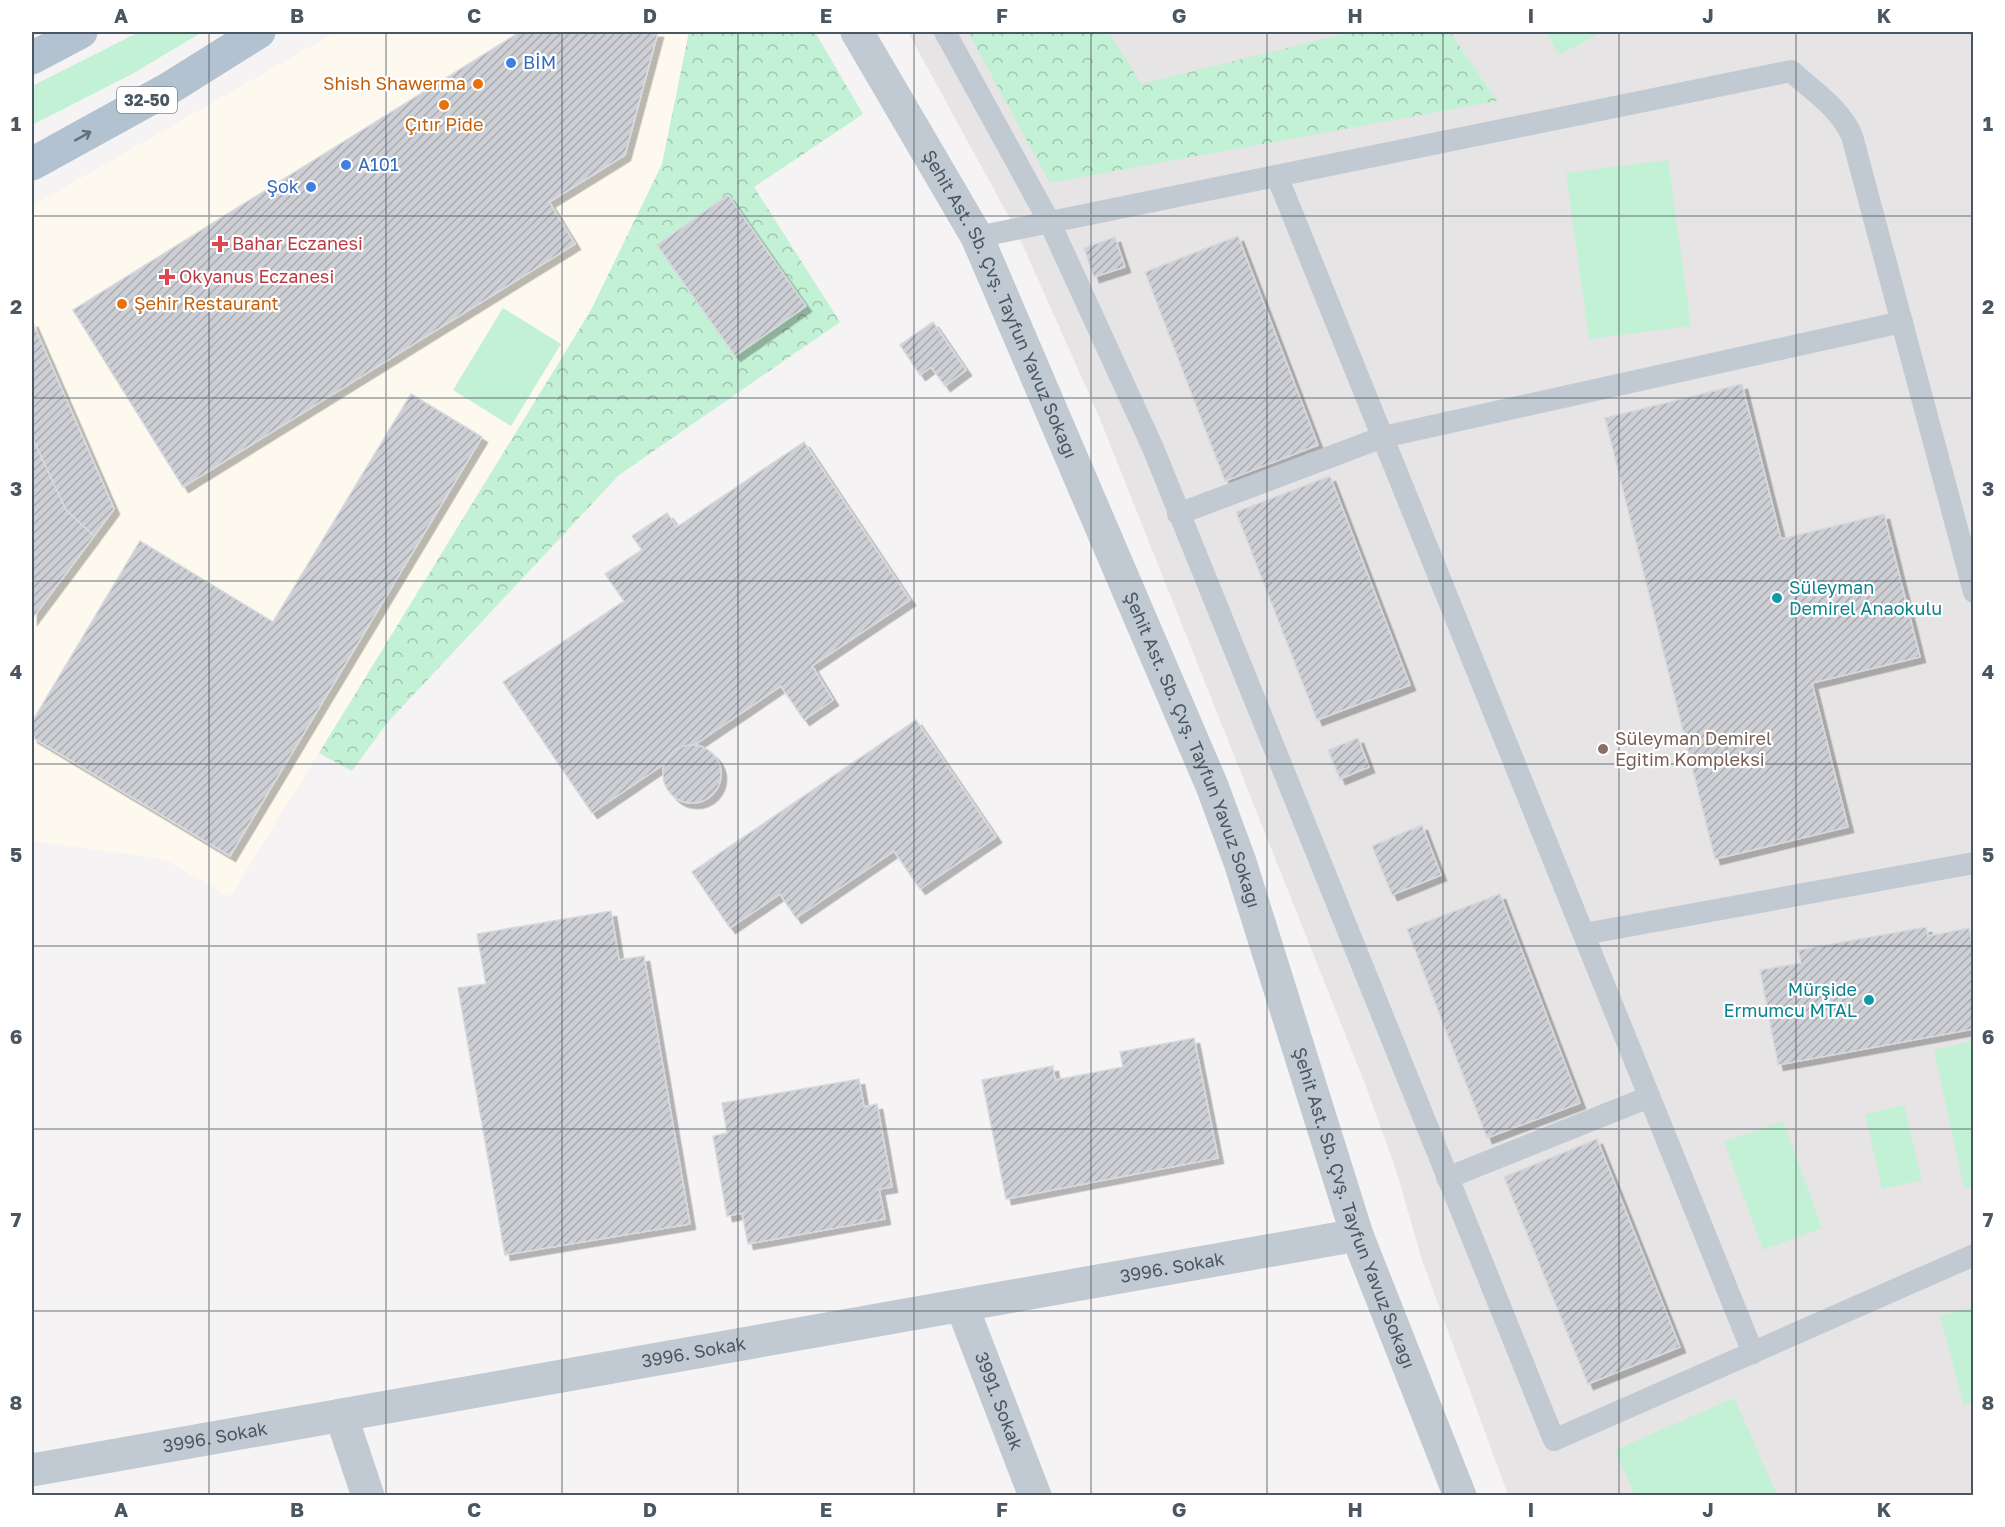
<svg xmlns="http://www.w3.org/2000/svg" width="2005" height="1527" font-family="'Golos Text',sans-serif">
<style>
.commercial{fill:#fdf9ef}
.education{fill:#e6e4e5}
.green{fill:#c3f1d5}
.forest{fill:url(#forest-crowns)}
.building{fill:url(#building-hatch);stroke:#d7d9de;stroke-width:1.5;filter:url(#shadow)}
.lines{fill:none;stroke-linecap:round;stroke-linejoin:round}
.lane{stroke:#c1cad2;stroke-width:22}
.street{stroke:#c1cad2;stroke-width:33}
.primary{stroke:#b3c2d1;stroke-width:33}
.oneway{stroke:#64717d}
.grid{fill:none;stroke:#4a5661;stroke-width:1.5;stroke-opacity:0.55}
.shop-dot{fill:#3f7fe0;stroke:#fff;stroke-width:2}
.food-dot{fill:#e8710a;stroke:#fff;stroke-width:2}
.health-dot{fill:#e0444e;stroke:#fff;stroke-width:2}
.culture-dot{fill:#0f9aa8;stroke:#fff;stroke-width:2}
.education-dot{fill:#8d6e63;stroke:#fff;stroke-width:2}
.labels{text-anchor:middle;stroke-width:4.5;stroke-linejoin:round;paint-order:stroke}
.shield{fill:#fff;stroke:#808990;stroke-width:1.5}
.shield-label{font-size:16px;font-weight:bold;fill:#4a5661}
.shop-label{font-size:18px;fill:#366cbe;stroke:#fff;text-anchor:start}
.food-label{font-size:18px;fill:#c56008;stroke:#fff;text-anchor:end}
.health-label{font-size:18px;fill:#be3a42;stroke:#fff;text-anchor:start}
.street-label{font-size:18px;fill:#4a5661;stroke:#fff}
.culture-label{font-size:18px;fill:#0d838f;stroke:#fff;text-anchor:start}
.education-label{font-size:18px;fill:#785e54;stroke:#fff;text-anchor:start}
.neatline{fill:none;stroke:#4a5661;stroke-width:2}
.grid-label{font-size:20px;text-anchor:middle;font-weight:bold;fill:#4a5661}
</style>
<defs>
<pattern id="forest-crowns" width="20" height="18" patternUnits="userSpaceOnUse" patternTransform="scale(1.5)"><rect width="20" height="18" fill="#c3f1d5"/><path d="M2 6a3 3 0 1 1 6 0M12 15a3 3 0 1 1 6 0" fill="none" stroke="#a0c6b0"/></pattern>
<pattern id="building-hatch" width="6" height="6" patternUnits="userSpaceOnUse" patternTransform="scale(1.5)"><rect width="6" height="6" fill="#cdcfd5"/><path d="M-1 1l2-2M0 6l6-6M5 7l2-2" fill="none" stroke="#a8abb0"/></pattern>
<filter id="shadow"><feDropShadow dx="5.5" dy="5.5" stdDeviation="0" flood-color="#0004"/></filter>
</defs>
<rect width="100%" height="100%" fill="#f5f3f3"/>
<polygon class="commercial" points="336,32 689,32 662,164 591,310 230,897 164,859 32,841 32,619 94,536 66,510 32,437 32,206"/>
<polygon class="education" points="908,32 1973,32 1973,1495 1508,1495 1422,1260 1396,1170 1365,1084 1098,414 1016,230"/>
<g class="green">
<polygon points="139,32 202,32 132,74 32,125 32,86"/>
<polygon points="1546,32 1602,32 1559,55"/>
<polygon points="1668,160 1691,326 1589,339 1566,173"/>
<polygon points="503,308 561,344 511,426 453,390"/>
<polygon points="1973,1041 1973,1186 1964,1188 1934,1050"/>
<polygon points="1904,1105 1922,1180 1882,1189 1865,1114"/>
<polygon points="1783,1121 1822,1228 1763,1250 1724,1142"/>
<polygon points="1973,1307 1973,1402 1964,1405 1940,1316"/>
<polygon points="1734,1398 1777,1495 1635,1495 1615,1450"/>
</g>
<g class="forest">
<polygon points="689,32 815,32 863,114 754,187 840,322 619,475 387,723 352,771 319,753 591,310 662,164"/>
<polygon points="968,32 1109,32 1141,84 1352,32 1450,32 1497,101 1050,183"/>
</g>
<g class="building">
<polygon points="520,32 658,32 625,155 549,202 575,244 183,487 73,310"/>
<polygon points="728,195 806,306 735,356 657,245"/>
<polygon points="1238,236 1318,445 1225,481 1145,272"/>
<polygon points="1115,237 1125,267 1094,277 1084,248"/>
<polygon points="32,321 114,509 94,536 66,510 32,437"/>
<polygon points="933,322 966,370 945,386 931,367 920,375 900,345"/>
<polygon points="1742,384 1781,539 1884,514 1920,657 1812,683 1848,827 1715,859 1605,418"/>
<polygon points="411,394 482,437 230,856 32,737 32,722 140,541 273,622"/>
<polygon points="32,437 66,510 94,536 32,619"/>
<polygon points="804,442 910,600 812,666 833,700 804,720 781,686 694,745 685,746 676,750 669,756 664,764 592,813 503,682 624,601 605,574 642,550 632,536 667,513 677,527"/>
<polygon points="1330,476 1410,685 1317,720 1236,512"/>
<polygon points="916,720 996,837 920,889 894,851 796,918 780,894 730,928 692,872"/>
<polygon points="1358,738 1369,767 1340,779 1328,750"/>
<circle cx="692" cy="774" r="29"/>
<polygon points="1422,825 1441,875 1392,895 1372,846"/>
<polygon points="1500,894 1580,1103 1487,1138 1407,929"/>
<polygon points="611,911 619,960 644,956 690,1224 505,1255 458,988 486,984 477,934"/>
<polygon points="1926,927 1928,936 1969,928 1974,953 1974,1029 1778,1065 1760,970 1801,963 1798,950"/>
<polygon points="1194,1038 1218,1158 1006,1199 982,1080 1053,1066 1055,1080 1123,1067 1120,1052"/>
<polygon points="859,1079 864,1107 877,1104 892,1187 879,1189 885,1219 748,1244 742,1213 727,1216 713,1136 727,1133 722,1103"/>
<polygon points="1597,1139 1680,1347 1588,1384 1504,1177"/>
</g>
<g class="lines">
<g class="lane">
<polyline points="945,32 1050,223 1153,448 1554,1440 1974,1255"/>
<polyline points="1277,176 1753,1353"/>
<path d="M977,237L1791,71C1813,91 1840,108 1852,136L1974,592"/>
<polyline points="1178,514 1383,437 1902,322"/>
<polyline points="1584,934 1974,863"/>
<polyline points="1447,1178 1649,1097"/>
</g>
<g class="street">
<path id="s1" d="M857,32L977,237L1212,786L1240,862L1357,1235L1460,1496"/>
<path id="s2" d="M962,1306L1035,1496"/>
<polyline points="341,1415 368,1496"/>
<path id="s3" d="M32,1470L1357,1235"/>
</g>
<g class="primary">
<polyline points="32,58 81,32"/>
<polyline points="32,164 168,89 259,32"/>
</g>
</g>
<defs><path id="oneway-shaft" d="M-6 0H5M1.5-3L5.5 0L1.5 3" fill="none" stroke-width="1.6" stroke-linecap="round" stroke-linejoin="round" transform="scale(1.5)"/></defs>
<use class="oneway" href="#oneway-shaft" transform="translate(83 136) rotate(-29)"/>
<path class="grid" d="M209,32V1496M386,32V1496M562,32V1496M738,32V1496M914,32V1496M1091,32V1496M1267,32V1496M1443,32V1496M1619,32V1496M1796,32V1496M32,216H1974M32,398H1974M32,581H1974M32,764H1974M32,946H1974M32,1129H1974M32,1311H1974"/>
<g class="shop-dot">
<circle cx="511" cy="63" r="6"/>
<circle cx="346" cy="165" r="6"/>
<circle cx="311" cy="187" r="6"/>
</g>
<g class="food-dot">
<circle cx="478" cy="84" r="6"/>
<circle cx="444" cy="105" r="6"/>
<circle cx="122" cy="304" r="6"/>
</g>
<g class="health-dot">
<path d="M217 235h6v6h6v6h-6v6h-6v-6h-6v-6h6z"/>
<path d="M164 268h6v6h6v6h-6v6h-6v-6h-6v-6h6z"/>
</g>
<g class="culture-dot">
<circle cx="1777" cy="598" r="6"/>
<circle cx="1869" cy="1000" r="6"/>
</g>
<circle class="education-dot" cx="1603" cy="749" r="6"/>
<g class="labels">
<rect class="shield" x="117" y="87" width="60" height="26" rx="4.5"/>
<g class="shield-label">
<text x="147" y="106">32-50</text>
</g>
<g class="shop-label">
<text x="523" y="69">BİM</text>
<text x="358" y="171">A101</text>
<text x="299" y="193" text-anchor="end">Şok</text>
</g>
<g class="food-label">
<text x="466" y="90">Shish Shawerma</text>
<text x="444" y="131" text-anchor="middle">Çıtır Pide</text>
<text x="134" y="310" text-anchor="start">Şehir Restaurant</text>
</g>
<g class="health-label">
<text x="232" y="250">Bahar Eczanesi</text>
<text x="179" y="283">Okyanus Eczanesi</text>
</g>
<g class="street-label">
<text dy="6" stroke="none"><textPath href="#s1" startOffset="308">Şehit Ast. Sb. Çvş. Tayfun Yavuz Sokağı</textPath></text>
<text dy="6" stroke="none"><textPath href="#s1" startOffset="794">Şehit Ast. Sb. Çvş. Tayfun Yavuz Sokağı</textPath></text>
<text dy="6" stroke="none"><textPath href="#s1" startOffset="1280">Şehit Ast. Sb. Çvş. Tayfun Yavuz Sokağı</textPath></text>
<text dy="6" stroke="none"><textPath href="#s3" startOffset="1158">3996. Sokak</textPath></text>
<text dy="6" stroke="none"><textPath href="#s3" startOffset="672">3996. Sokak</textPath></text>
<text dy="6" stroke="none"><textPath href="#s2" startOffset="102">3991. Sokak</textPath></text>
<text dy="6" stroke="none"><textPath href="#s3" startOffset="186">3996. Sokak</textPath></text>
</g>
<g class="culture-label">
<text x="1789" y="594">Süleyman<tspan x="1789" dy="21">Demirel Anaokulu</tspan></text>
<text x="1857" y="996" text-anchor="end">Mürşide<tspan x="1857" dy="21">Ermumcu MTAL</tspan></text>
</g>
<g class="education-label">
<text x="1615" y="745">Süleyman Demirel<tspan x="1615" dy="21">Eğitim Kompleksi</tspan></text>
</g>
</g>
<rect width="2005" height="1527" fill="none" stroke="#ffffff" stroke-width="66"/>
<rect x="33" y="33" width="1939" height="1461" class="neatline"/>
<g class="grid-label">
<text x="121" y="23">A</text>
<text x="297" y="23">B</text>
<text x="474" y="23">C</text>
<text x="650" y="23">D</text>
<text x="826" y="23">E</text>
<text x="1002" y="23">F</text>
<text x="1179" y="23">G</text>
<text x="1355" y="23">H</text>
<text x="1531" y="23">I</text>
<text x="1708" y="23">J</text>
<text x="1884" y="23">K</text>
<text x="16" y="131">1</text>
<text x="1988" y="131">1</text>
<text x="16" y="314">2</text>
<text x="1988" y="314">2</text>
<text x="16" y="496">3</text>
<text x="1988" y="496">3</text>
<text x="16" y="679">4</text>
<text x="1988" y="679">4</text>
<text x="16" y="862">5</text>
<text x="1988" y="862">5</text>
<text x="16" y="1044">6</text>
<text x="1988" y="1044">6</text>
<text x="16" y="1227">7</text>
<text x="1988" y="1227">7</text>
<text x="16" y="1410">8</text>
<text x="1988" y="1410">8</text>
<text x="121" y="1517">A</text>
<text x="297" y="1517">B</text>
<text x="474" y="1517">C</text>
<text x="650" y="1517">D</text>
<text x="826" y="1517">E</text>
<text x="1002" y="1517">F</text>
<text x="1179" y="1517">G</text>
<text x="1355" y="1517">H</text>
<text x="1531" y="1517">I</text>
<text x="1708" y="1517">J</text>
<text x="1884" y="1517">K</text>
</g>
</svg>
